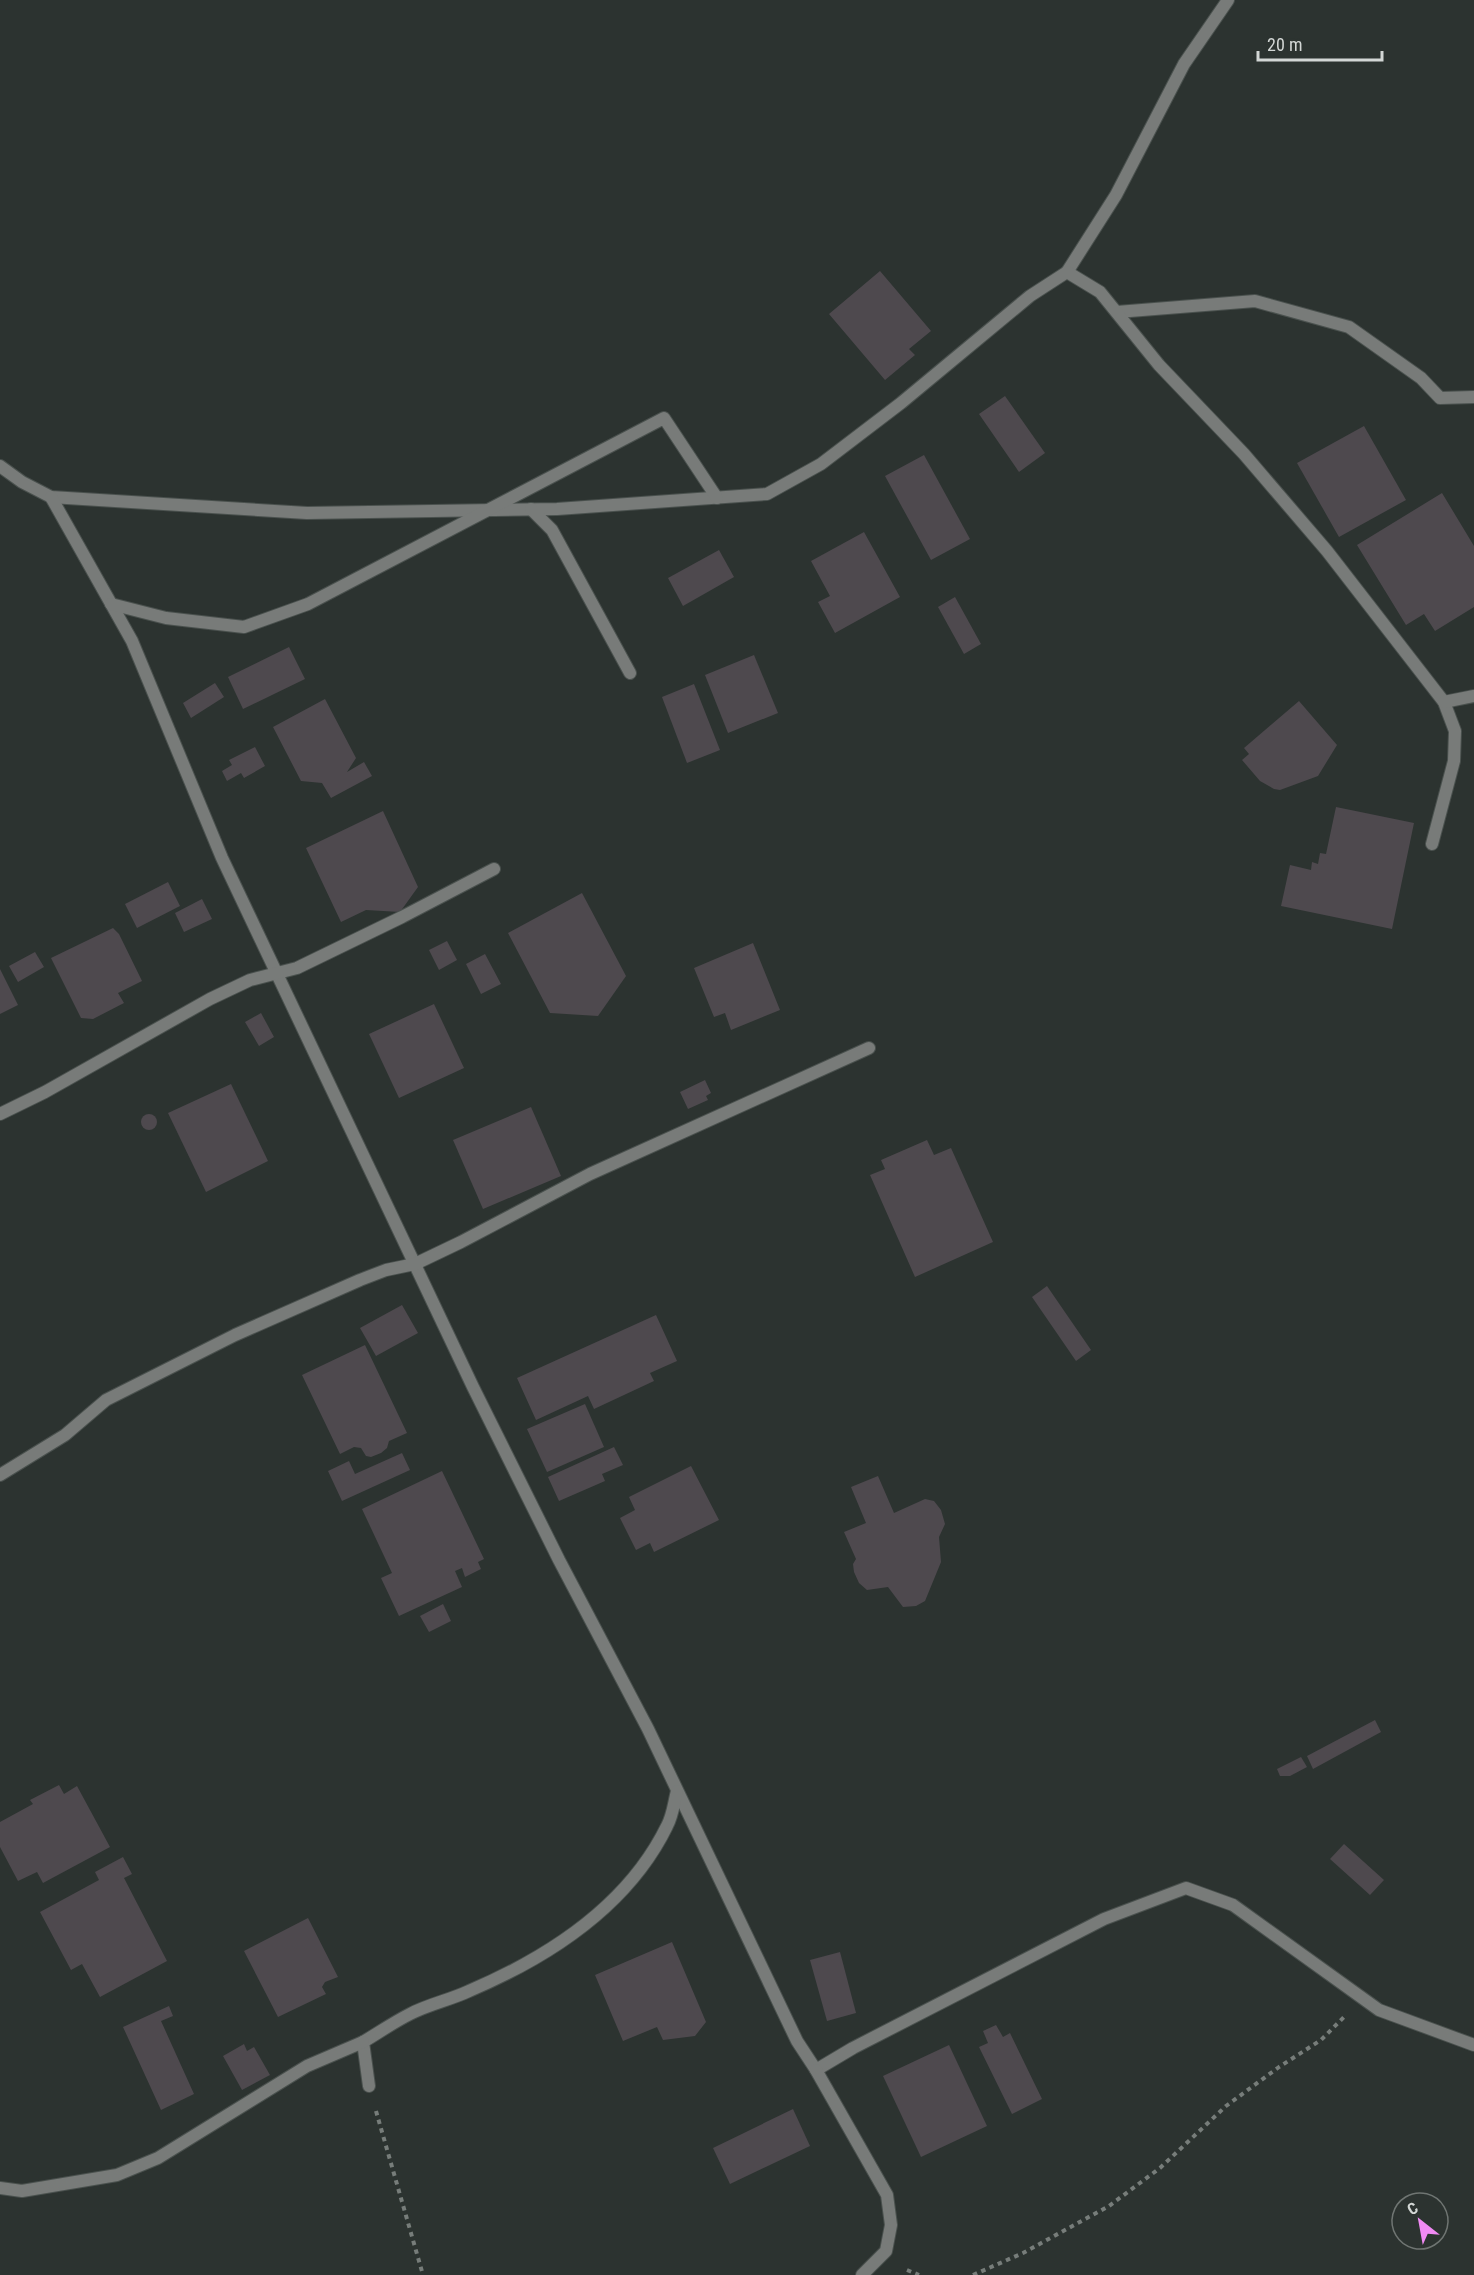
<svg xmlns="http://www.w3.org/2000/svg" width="1474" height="2275" font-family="'Roboto Condensed',sans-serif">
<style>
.building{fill:#4e494e}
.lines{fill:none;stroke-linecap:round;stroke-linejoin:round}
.street-casing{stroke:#4a514e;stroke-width:14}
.path{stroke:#777d7a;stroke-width:4;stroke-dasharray:4.5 4.5;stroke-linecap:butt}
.street{stroke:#787b79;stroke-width:12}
</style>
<rect width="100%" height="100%" fill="#2c3330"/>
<g class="building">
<polygon points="880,271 931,331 909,349 915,355 885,380 829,314"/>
<polygon points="1005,396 1045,453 1019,472 979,414"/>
<polygon points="1364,426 1406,500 1339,537 1297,463"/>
<polygon points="924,455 970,539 931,560 885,476"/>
<polygon points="1442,493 1474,546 1474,607 1435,631 1424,614 1406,625 1357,545"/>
<polygon points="864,532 900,597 835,633 818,602 830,596 811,561"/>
<polygon points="719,550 734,577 683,606 668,578"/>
<polygon points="955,597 981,644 964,654 938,607"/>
<polygon points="289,647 305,679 243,709 228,677"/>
<polygon points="754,655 778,713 728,733 705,675"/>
<polygon points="215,683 224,697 191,718 183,703"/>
<polygon points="694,684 720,750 687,763 662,697"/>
<polygon points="325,699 356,758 347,772 364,762 372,776 331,798 322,783 301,781 273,727"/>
<polygon points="1299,701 1337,745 1318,776 1280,790 1274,789 1260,781 1242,760 1249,754 1244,748"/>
<polygon points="255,747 265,766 244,778 241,773 227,781 222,771 232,765 229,760"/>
<polygon points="1336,807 1414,823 1392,929 1281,906 1290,865 1311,870 1312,862 1318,864 1320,853 1326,854"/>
<polygon points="383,811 418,887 400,912 366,910 341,922 306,848"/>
<polygon points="168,882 180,906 137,928 125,904"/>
<polygon points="582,893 626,976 598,1016 550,1013 508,933"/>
<polygon points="202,899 212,919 184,932 175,913"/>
<polygon points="113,928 119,934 142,981 118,993 124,1003 93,1019 81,1018 51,958"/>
<polygon points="447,941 457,960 439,970 429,950"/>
<polygon points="753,943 780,1010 731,1030 725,1013 714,1017 694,968"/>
<polygon points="35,952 44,967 18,982 9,966"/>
<polygon points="485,954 501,984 481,994 466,964"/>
<polygon points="0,969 18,1005 0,1014"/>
<polygon points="434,1004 464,1068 399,1098 369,1034"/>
<polygon points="261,1013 274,1037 259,1046 245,1022"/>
<polygon points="705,1080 711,1093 706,1096 708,1100 688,1109 680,1092"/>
<polygon points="231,1084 268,1161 206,1192 168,1113"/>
<polygon points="531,1107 561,1176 483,1209 453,1140"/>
<circle cx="149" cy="1122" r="8"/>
<polygon points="927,1140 934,1155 951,1148 993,1242 915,1277 870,1175 885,1169 881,1160"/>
<polygon points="1047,1286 1091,1350 1076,1361 1032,1297"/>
<polygon points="402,1305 418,1333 376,1356 360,1328"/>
<polygon points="656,1315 677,1361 650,1373 654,1381 594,1409 588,1396 536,1420 517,1378"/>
<polygon points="365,1345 407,1433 389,1441 387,1448 381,1453 371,1457 366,1456 361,1448 354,1447 340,1454 302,1375"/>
<polygon points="585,1404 604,1447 547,1472 527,1429"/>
<polygon points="614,1447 623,1465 602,1474 605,1481 559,1501 548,1477"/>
<polygon points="402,1453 410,1470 342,1501 328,1471 349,1461 355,1474"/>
<polygon points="691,1466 719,1520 654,1552 650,1543 636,1550 620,1518 635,1510 629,1497"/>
<polygon points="442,1471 484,1559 478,1562 481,1569 465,1577 462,1568 455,1571 462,1587 399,1616 381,1578 392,1573 362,1509"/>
<polygon points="878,1476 894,1513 925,1499 934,1501 941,1510 945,1524 939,1537 941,1562 925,1601 916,1606 903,1607 888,1587 867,1590 859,1583 854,1572 853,1564 856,1559 844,1532 866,1523 851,1487"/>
<polygon points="443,1604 451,1621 429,1632 420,1616"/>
<polygon points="1375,1720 1381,1732 1313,1769 1307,1756"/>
<polygon points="1301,1757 1307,1767 1290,1776 1280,1776 1277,1769"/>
<polygon points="59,1785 64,1794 77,1786 110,1847 43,1883 37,1872 18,1881 0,1847 0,1822 33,1804 30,1800"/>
<polygon points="1344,1844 1384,1880 1370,1895 1330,1859"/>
<polygon points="123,1857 132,1874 124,1878 167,1961 100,1997 82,1964 71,1970 40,1912 99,1880 95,1872"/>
<polygon points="308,1918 338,1977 325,1982 322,1987 326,1994 278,2017 244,1951"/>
<polygon points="672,1942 706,2022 695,2036 663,2040 657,2027 623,2041 595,1975"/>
<polygon points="840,1952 856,2013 827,2021 810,1960"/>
<polygon points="169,2006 173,2016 161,2021 194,2094 161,2110 123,2027"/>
<polygon points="996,2025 1003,2037 1010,2033 1042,2099 1012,2114 979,2047 988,2043 983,2031"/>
<polygon points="244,2044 247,2051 254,2047 270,2075 242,2090 223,2056"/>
<polygon points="949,2045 987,2126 921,2157 883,2076"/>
<polygon points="793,2109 810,2146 730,2184 713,2148"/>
</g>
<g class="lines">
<defs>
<g id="street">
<polyline points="1067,272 1116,195 1184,64 1228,0"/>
<polyline points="1117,312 1255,301 1349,327 1421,378 1440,398 1474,397"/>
<polyline points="0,466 22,482 51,497 307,513 557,509 767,494 821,464 901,403 1030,296 1067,272 1100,292 1159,365 1244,454 1327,551 1444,702 1455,731 1454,761 1432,844"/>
<polyline points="51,497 132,641 222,858 473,1387 559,1560 648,1729 797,2041 816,2070 853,2048 1104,1919 1186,1888 1233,1905 1379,2010 1474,2045"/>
<polyline points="531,509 552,530 630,673"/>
<polyline points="111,604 166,618 244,627 308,604 664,418 717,498"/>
<polyline points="1444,702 1474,696"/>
<polyline points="0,1114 45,1092 210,999 250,980 297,968 402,917 494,869"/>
<polyline points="0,1475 65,1435 106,1400 235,1335 360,1280 386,1270 415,1264 461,1242 590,1174 869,1048"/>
<polyline points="816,2070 887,2195 891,2225 886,2251 862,2275"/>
<path d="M369,2086L363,2042C378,2033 394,2022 410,2014C429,2004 450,2000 469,1991C549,1957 628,1906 667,1826C673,1815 674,1802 677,1791"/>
<polyline points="0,2188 22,2191 117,2175 158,2158 307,2066 363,2042"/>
</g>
</defs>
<use href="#street" class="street-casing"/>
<g class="path">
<polyline points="376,2111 423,2275"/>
<polyline points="907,2270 919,2275"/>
<polyline points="973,2275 1023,2253 1109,2206 1160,2168 1226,2106 1279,2067 1321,2040 1344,2017"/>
</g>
<use href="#street" class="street"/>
</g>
<g transform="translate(1420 2221) rotate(329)"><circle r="28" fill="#2c3330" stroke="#6f7572" stroke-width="1.5"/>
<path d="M0-4.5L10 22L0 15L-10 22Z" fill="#f18af4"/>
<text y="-9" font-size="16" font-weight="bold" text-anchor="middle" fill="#d3d7d5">С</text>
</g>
<path d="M1258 51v9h124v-9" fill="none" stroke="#d3d7d5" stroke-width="3"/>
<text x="1267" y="51" font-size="18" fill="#d3d7d5" stroke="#2c3330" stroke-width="4.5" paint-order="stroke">20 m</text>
</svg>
